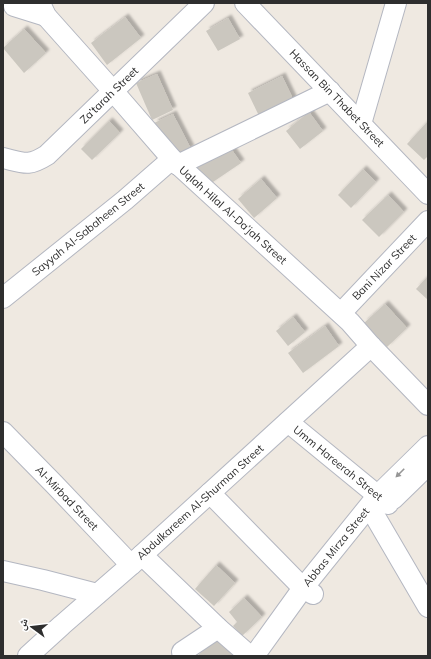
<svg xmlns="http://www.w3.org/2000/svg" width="431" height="659" font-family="Mulish,'Noto Naskh Arabic',sans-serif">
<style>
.building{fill:#cbc7bf;filter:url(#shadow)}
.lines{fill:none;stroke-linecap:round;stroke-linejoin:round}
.minor-casing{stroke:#b4b7c1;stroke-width:22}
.minor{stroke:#fff;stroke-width:20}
.oneway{fill:#969696}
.labels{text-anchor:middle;stroke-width:4;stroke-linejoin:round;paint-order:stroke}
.street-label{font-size:11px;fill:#2e2e2e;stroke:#fff}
</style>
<defs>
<filter id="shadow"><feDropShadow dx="3.5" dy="-3.5" stdDeviation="1" flood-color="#0004"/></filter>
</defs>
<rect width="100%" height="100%" fill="#efe9e1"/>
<g class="building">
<polygon points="125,17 141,38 107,65 91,43"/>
<polygon points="228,18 240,39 218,51 206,31"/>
<polygon points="24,29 46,53 24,73 3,48"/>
<polygon points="157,74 173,110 152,120 136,83"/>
<polygon points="282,76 294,101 260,118 248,93"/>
<polygon points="309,112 323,131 300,149 286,131"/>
<polygon points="173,114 191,149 181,154 154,123"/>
<polygon points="109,121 120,133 92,160 81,149"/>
<polygon points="428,121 428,156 424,160 407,144"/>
<polygon points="227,143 241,163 207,186 194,165"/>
<polygon points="363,169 376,182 351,208 338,195"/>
<polygon points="261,179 277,198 254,218 238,199"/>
<polygon points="388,195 404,212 379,237 362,220"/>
<polygon points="428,276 428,300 416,289"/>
<polygon points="385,304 407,328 387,347 364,323"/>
<polygon points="293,317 305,332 288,346 276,331"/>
<polygon points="325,326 339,346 303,373 288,353"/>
<polygon points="216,565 235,583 214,606 195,589"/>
<polygon points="244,598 262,617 242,636 233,626 237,622 229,612"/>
<polygon points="215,640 234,656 197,656"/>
</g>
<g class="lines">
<defs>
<g id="minor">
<polyline points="40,3 46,16 113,91 172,159 350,322 371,346 428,405"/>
<polyline points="245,3 428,194"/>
<polyline points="14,6 46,16"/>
<polyline points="361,124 396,3"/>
<path d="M3,158C24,163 28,167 47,155L204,3"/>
<polyline points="178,165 330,91"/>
<polyline points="3,298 125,200 172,159"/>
<polyline points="341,313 428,221"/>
<polyline points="288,422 388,504"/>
<polyline points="3,432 54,484 131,565"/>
<polyline points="210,493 303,588 313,594"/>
<polyline points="393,499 428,465"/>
<polyline points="376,518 428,607"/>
<polyline points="142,555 218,628 250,656"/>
<polyline points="3,571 43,580 97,594"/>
<polyline points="182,652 218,628"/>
<polyline points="28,656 62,625 131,565 371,346"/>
<polyline points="254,656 303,588 378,495 428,446"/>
</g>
</defs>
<use href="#minor" class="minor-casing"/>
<use href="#minor" class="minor"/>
</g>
<defs><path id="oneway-solid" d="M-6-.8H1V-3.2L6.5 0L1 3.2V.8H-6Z"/></defs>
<use class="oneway" href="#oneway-solid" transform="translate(400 473) rotate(135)"/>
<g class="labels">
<g class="street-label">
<text transform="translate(109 95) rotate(-44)" y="4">Za’tarah Street</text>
<text transform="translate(337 98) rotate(46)" y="4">Hassan Bin Thabet Street</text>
<text transform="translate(233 215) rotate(42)" y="4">Uqlah Hilal Al-Da’jah Street</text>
<text transform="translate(88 229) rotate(-39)" y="4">Sayyah Al-Sabaheen Street</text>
<text transform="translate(384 267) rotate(-46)" y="4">Bani Nizar Street</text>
<text transform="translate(338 463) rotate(39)" y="4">Umm Hareerah Street</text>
<text transform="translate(67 498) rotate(46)" y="4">Al-Mirbad Street</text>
<text transform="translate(200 502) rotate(-42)" y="4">Abdulkareem Al-Shurman Street</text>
<text transform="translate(336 547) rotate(-51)" y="4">Abbas Mirza Street</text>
</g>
</g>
<rect width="431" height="659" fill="none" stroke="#2e2e2e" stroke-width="8"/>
<g transform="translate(32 627) rotate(285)" stroke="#ffffff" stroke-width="3" paint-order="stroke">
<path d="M0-3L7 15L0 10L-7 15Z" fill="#2e2e2e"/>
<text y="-6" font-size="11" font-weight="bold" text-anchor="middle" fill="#2e2e2e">ش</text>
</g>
</svg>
